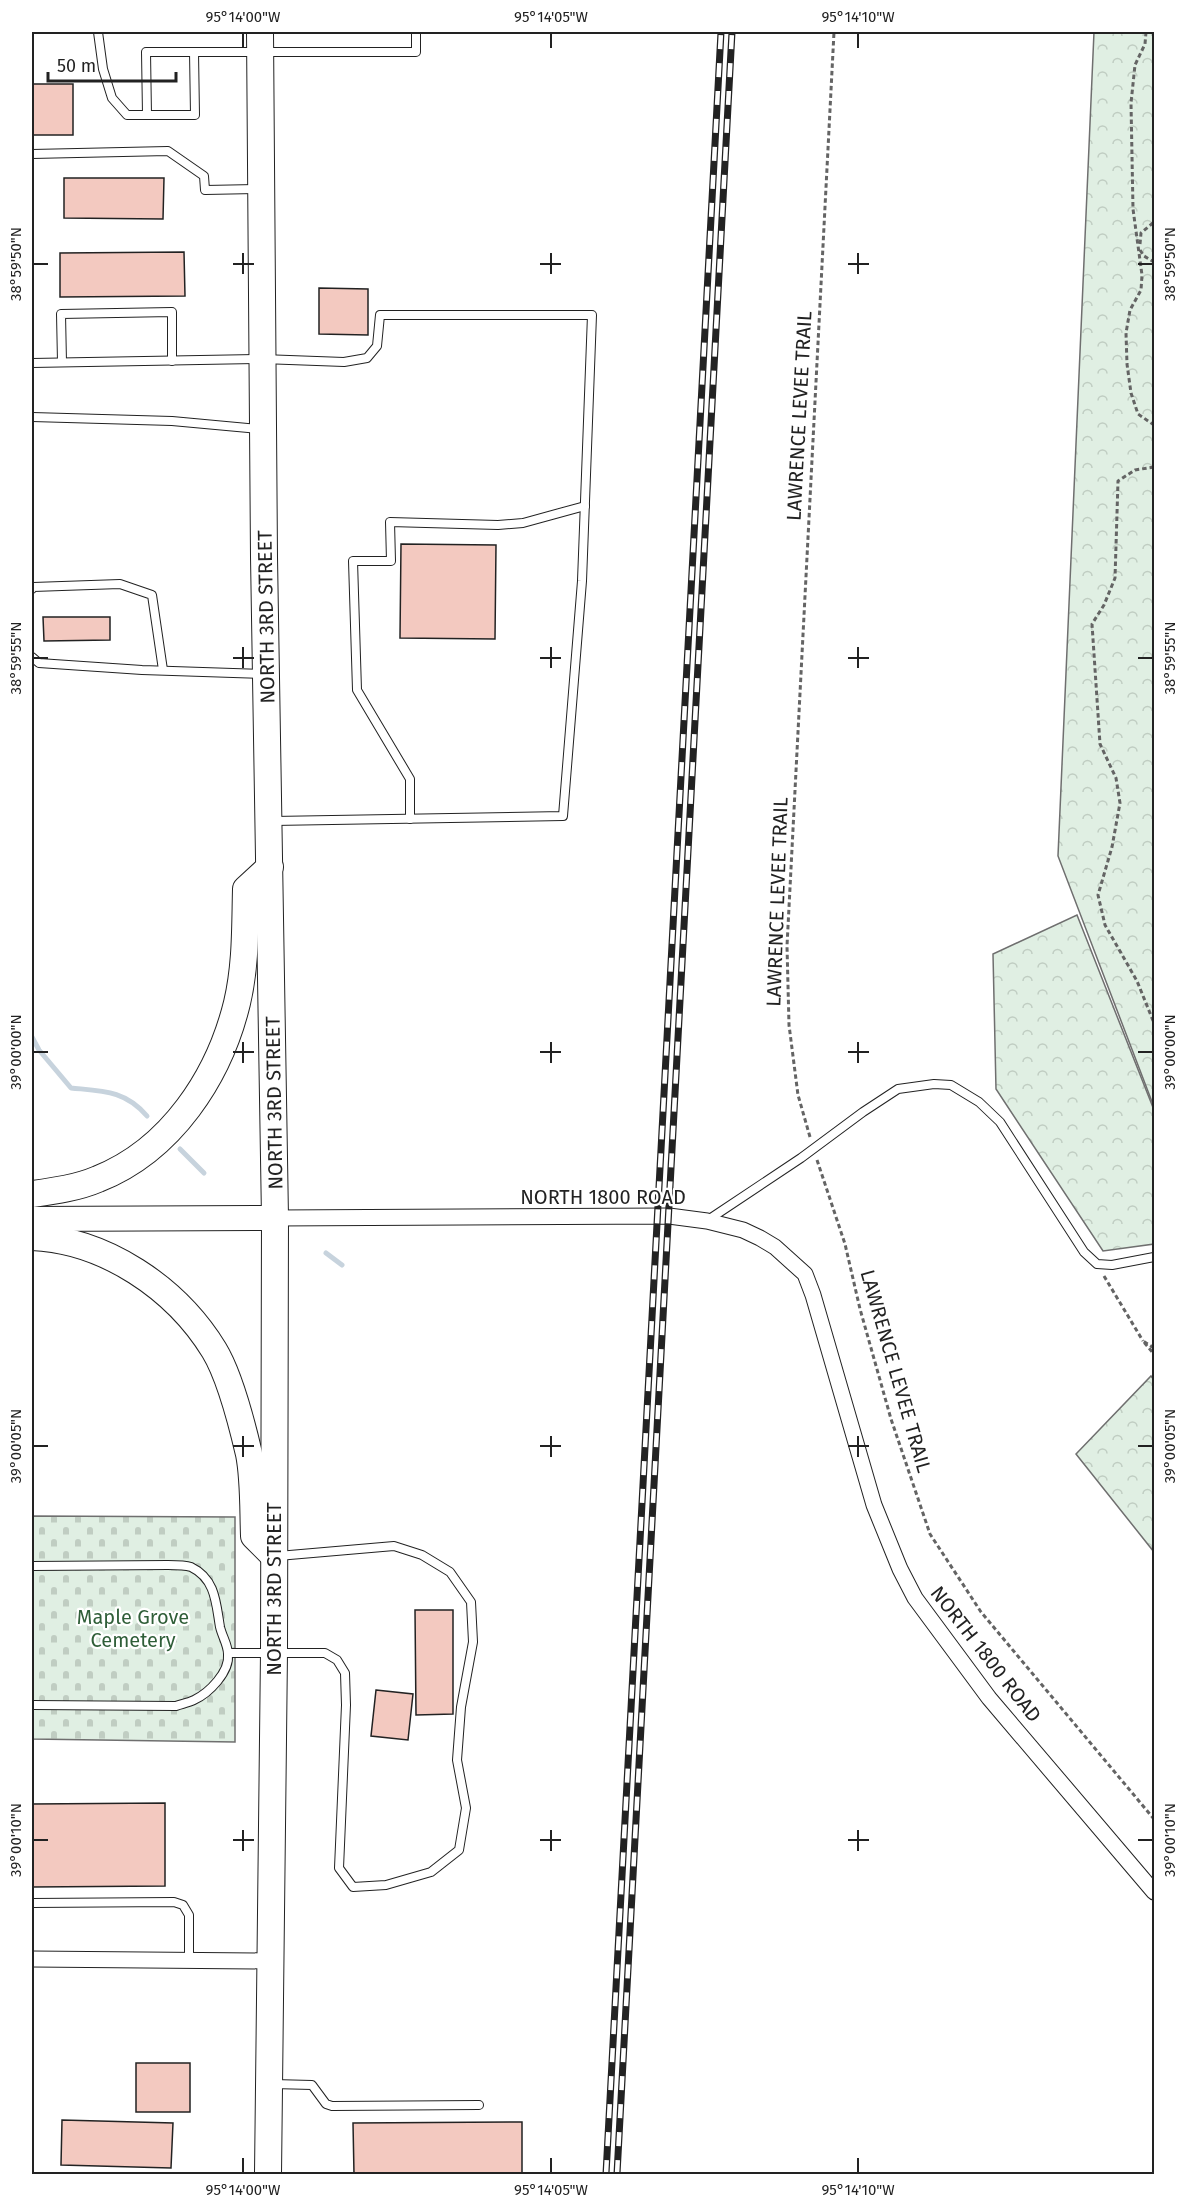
<svg xmlns="http://www.w3.org/2000/svg" width="1186" height="2206" font-family="'Fira Sans',sans-serif">
<style>
.forest{fill:url(#forest-crowns);stroke:#6f6f6f;stroke-width:1.5}
.cemetery{fill:url(#cemetery-stones);stroke:#6f6f6f;stroke-width:1.5}
.lines{fill:none;stroke-linecap:round;stroke-linejoin:round}
.stream{stroke:#c7d3dd;stroke-width:5}
.building{fill:#f3c9c0;stroke:#222;stroke-width:1.5}
.service-casing{stroke:#222;stroke-width:10}
.minor-casing{stroke:#222;stroke-width:17}
.primary-casing{stroke:#222;stroke-width:26}
.trunk-casing{stroke:#222;stroke-width:28}
.path{stroke:#646464;stroke-width:3;stroke-dasharray:4.5 3;stroke-linecap:butt}
.service{stroke:#fff;stroke-width:8}
.minor{stroke:#fff;stroke-width:15}
.primary{stroke:#fff;stroke-width:24}
.trunk{stroke:#fff;stroke-width:26}
.rail-casing{stroke:#222;stroke-width:7}
.rail{stroke:#fff;stroke-width:4.5;stroke-dasharray:14;stroke-linecap:butt}
.ticks{fill:none;stroke:#222;stroke-width:2}
.labels{text-anchor:middle;stroke-width:4.5;stroke-linejoin:round;paint-order:stroke}
.street-label{font-size:20px;fill:#222;stroke:#fff}
.park-label{font-size:20px;fill:#2f5e38;stroke:#fff}
.neatline{fill:none;stroke:#222;stroke-width:2}
.ticks-label{font-size:15px;text-anchor:middle;fill:#222}
</style>
<defs>
<pattern id="forest-crowns" width="20" height="18" patternUnits="userSpaceOnUse" patternTransform="scale(1.5)"><rect width="20" height="18" fill="#e0efe3"/><path d="M2 6a3 3 0 1 1 6 0M12 15a3 3 0 1 1 6 0" fill="none" stroke="#c0cdc2"/></pattern>
<pattern id="cemetery-stones" width="16" height="16" patternUnits="userSpaceOnUse" patternTransform="scale(1.5)"><rect width="16" height="16" fill="#e0efe3"/><path d="M2 7V4a2 2 0 0 1 4 0v3zM10 15v-3a2 2 0 0 1 4 0v3z" fill="#c0cdc2"/></pattern>
</defs>
<rect width="100%" height="100%" fill="#fff"/>
<g class="forest">
<polygon points="1094,32 1154,32 1154,1107 1058,856"/>
<polygon points="1077,915 1154,1110 1154,1244 1103,1251 996,1089 993,954"/>
<polygon points="1151,1376 1154,1380 1154,1552 1076,1454"/>
</g>
<polygon class="cemetery" points="32,1516 235,1517 235,1742 32,1739"/>
<g class="lines">
<g class="stream">
<path d="M32,1037L39,1050L71,1088C102,1091 125,1090 147,1116"/>
<polyline points="180,1149 204,1173"/>
<polyline points="326,1253 342,1265"/>
</g>
</g>
<g class="building">
<rect x="32" y="84" width="41" height="51"/>
<polygon points="64,178 164,178 163,219 64,218"/>
<polygon points="184,252 185,296 60,297 60,253"/>
<polygon points="319,288 368,289 368,335 319,334"/>
<polygon points="401,544 496,545 495,639 400,638"/>
<polygon points="43,617 110,617 110,640 44,641"/>
<polygon points="415,1610 453,1610 453,1714 416,1715"/>
<polygon points="376,1690 413,1694 408,1740 371,1736"/>
<polygon points="165,1803 165,1886 32,1887 32,1804"/>
<rect x="136" y="2063" width="54" height="49"/>
<polygon points="62,2120 173,2123 171,2168 61,2165"/>
<polygon points="522,2122 522,2174 354,2174 353,2123"/>
</g>
<g class="lines">
<defs>
<g id="service">
<polyline points="98,32 103,69 112,98 127,115 147,115"/>
<polyline points="194,52 146,52 147,115 195,115 194,52 416,52 416,32"/>
<polyline points="32,154 168,151 204,176 205,190 256,189"/>
<polyline points="62,362 61,314 172,312 172,361"/>
<polyline points="32,363 262,359 344,362 367,358 377,346 380,315 592,315 582,581 563,816 273,821"/>
<polyline points="32,417 172,421 259,429"/>
<polyline points="32,589 33,587 120,584 152,595 163,670"/>
<polyline points="32,657 39,663 142,670 263,674"/>
<polyline points="410,819 410,779 357,690 353,561 391,561 390,522 498,525 523,523 585,506"/>
<polyline points="708,1220 801,1158 863,1112 898,1089 934,1084 951,1085 979,1102 1000,1122 1084,1252 1097,1264 1112,1265 1154,1257"/>
<path d="M32,1566L168,1565C175,1565 185,1565 191,1567C216,1579 216,1604 220,1627C222,1636 228,1645 228,1654C230,1672 209,1693 194,1700C188,1703 181,1704 176,1706L32,1705"/>
<polyline points="229,1653 325,1653 337,1660 345,1673 346,1705 339,1868 353,1887 386,1885 431,1872 459,1850 466,1808 457,1760 461,1707 473,1642 471,1602 450,1572 422,1555 394,1546 278,1556"/>
<polyline points="32,1903 174,1902 183,1905 189,1915 189,1961"/>
<polyline points="273,2084 312,2085 326,2104 332,2106 479,2105"/>
</g>
<g id="minor">
<polyline points="275,1218 669,1216 707,1221 743,1230 760,1238 775,1247 805,1274 813,1295 874,1505 900,1569 915,1598 989,1698 1154,1892"/>
<polyline points="32,1959 270,1961"/>
</g>
<polyline id="primary" points="32,1219 275,1218"/>
<g id="trunk">
<polyline points="260,32 264,557 275,1218 274,1652 268,2174"/>
<path d="M32,1194C54,1191 77,1188 98,1179C171,1150 219,1077 237,1003C246,965 245,927 246,889L270,867"/>
<path d="M32,1237C105,1240 176,1288 214,1350C230,1376 242,1424 249,1454C254,1479 253,1510 254,1536L274,1556"/>
</g>
</defs>
<use href="#service" class="service-casing"/>
<use href="#minor" class="minor-casing"/>
<use href="#primary" class="primary-casing"/>
<use href="#trunk" class="trunk-casing"/>
<g class="path">
<polyline points="1146,32 1145,44 1135,65 1131,103 1133,209 1142,275 1141,290 1130,310 1126,333 1127,364 1131,393 1138,414 1154,425"/>
<polyline points="1140,244 1141,233 1154,222"/>
<polyline points="1140,250 1144,256 1154,262"/>
<polyline points="1154,467 1135,470 1118,481 1115,578 1104,605 1092,624 1100,744 1116,778 1120,803 1112,847 1098,895 1105,925 1137,981 1154,1023"/>
<polyline points="810,1137 798,1095 789,1025 787,946 834,32"/>
<polyline points="817,1160 845,1244 860,1309 891,1419 930,1534 981,1612 1154,1819"/>
<polyline points="1104,1276 1143,1341"/>
<polyline points="1154,1348 1143,1341 1154,1354"/>
</g>
<use href="#service" class="service"/>
<use href="#minor" class="minor"/>
<use href="#primary" class="primary"/>
<use href="#trunk" class="trunk"/>
<defs>
<g id="rail">
<polyline points="606,2174 721,32"/>
<polyline points="617,2174 732,32"/>
</g>
</defs>
<use href="#rail" class="rail-casing"/>
<use href="#rail" class="rail"/>
</g>
<path class="ticks" d="M243,33V48M551,33V48M858,33V48M243,253V274M551,253V274M858,253V274M33,264H48M233,264H254M540,264H561M848,264H869M1138,264H1153M243,647V668M551,647V668M858,647V668M33,658H48M233,658H254M540,658H561M848,658H869M1138,658H1153M243,1042V1063M551,1042V1063M858,1042V1063M33,1052H48M233,1052H254M540,1052H561M848,1052H869M1138,1052H1153M243,1436V1457M551,1436V1457M858,1436V1457M33,1446H48M233,1446H254M540,1446H561M848,1446H869M1138,1446H1153M243,1830V1851M551,1830V1851M858,1830V1851M33,1840H48M233,1840H254M540,1840H561M848,1840H869M1138,1840H1153M243,2158V2173M551,2158V2173M858,2158V2173"/>
<g class="labels">
<g class="street-label">
<text transform="translate(799 416) rotate(-87)" y="7">LAWRENCE LEVEE TRAIL</text>
<text transform="translate(266 617) rotate(-91)" y="7">NORTH 3RD STREET</text>
<text transform="translate(777 902) rotate(-88)" y="7">LAWRENCE LEVEE TRAIL</text>
<text transform="translate(274 1103) rotate(-91)" y="7">NORTH 3RD STREET</text>
<text x="603" y="1204">NORTH 1800 ROAD</text>
<text transform="translate(896 1371) rotate(74)" y="7">LAWRENCE LEVEE TRAIL</text>
<text transform="translate(274 1589) rotate(-90)" y="7">NORTH 3RD STREET</text>
<text transform="translate(986 1654) rotate(52)" y="7">NORTH 1800 ROAD</text>
</g>
<g class="park-label">
<text x="133" y="1624">Maple Grove<tspan x="133" dy="23">Cemetery</tspan></text>
</g>
</g>
<rect width="1186" height="2206" fill="none" stroke="#ffffff" stroke-width="66"/>
<path d="M48 72v9h128v-9" fill="none" stroke="#222222" stroke-width="3"/>
<text x="57" y="72" font-size="18" fill="#222222" stroke="#ffffff" stroke-width="4.5" paint-order="stroke">50 m</text>
<rect x="33" y="33" width="1120" height="2140" class="neatline"/>
<g class="ticks-label">
<text x="243" y="22">95°14'00"W</text>
<text x="551" y="22">95°14'05"W</text>
<text x="858" y="22">95°14'10"W</text>
<text transform="translate(1170 264) rotate(-90)" y="5">38°59'50"N</text>
<text transform="translate(16 264) rotate(-90)" y="5">38°59'50"N</text>
<text transform="translate(1170 658) rotate(-90)" y="5">38°59'55"N</text>
<text transform="translate(16 658) rotate(-90)" y="5">38°59'55"N</text>
<text transform="translate(16 1052) rotate(-90)" y="5">39°00'00"N</text>
<text transform="translate(1170 1052) rotate(-90)" y="5">39°00'00"N</text>
<text transform="translate(16 1446) rotate(-90)" y="5">39°00'05"N</text>
<text transform="translate(1170 1446) rotate(-90)" y="5">39°00'05"N</text>
<text transform="translate(1170 1840) rotate(-90)" y="5">39°00'10"N</text>
<text transform="translate(16 1840) rotate(-90)" y="5">39°00'10"N</text>
<text x="243" y="2195">95°14'00"W</text>
<text x="551" y="2195">95°14'05"W</text>
<text x="858" y="2195">95°14'10"W</text>
</g>
</svg>
